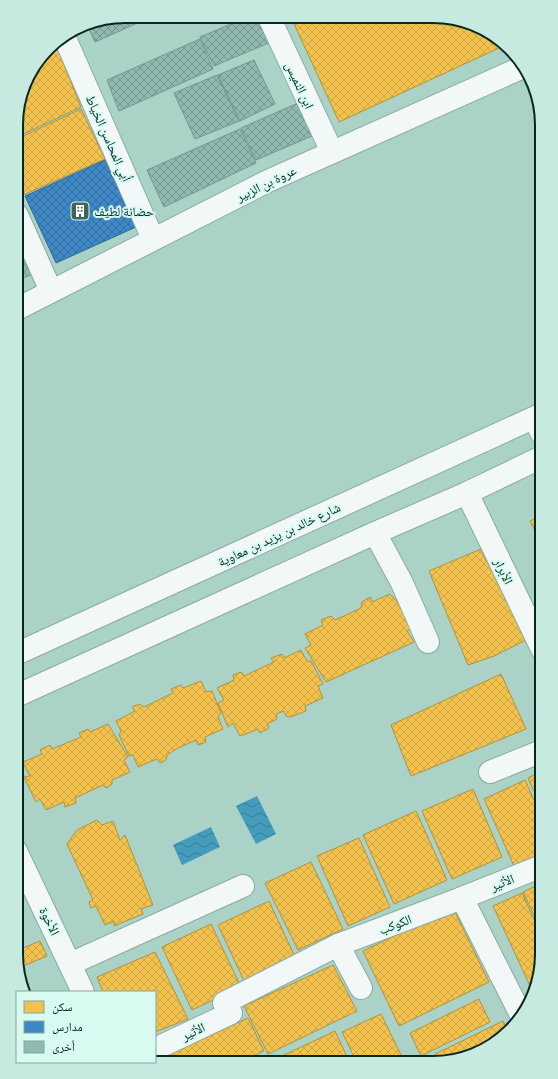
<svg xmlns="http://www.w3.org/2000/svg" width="558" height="1079" font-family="Cabin,'Noto Naskh Arabic',sans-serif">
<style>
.water{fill:url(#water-waves)}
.homes{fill:url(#homes-cross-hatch);stroke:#ac9340}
.schools{fill:url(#schools-cross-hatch);stroke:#2e6b94}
.building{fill:url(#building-cross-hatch);stroke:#75958d}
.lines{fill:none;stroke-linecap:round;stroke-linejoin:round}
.minor-casing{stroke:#8baba3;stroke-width:24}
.major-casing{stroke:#8baba3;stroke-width:24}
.minor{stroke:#f2f8f7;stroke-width:22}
.major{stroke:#f2f8f7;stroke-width:22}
.labels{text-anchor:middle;stroke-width:4;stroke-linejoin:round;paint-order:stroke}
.street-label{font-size:13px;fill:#082720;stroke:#d8fbf1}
.poi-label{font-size:13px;fill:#082720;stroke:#d8fbf1;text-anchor:start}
.rim{fill:none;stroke:#082720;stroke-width:2}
</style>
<defs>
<pattern id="water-waves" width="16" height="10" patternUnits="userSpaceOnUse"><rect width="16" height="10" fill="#449bbc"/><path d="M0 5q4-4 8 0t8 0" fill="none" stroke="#377e98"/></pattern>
<pattern id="homes-cross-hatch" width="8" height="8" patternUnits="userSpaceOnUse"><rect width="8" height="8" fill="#f2c14e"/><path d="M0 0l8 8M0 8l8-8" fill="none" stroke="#cea644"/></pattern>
<pattern id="schools-cross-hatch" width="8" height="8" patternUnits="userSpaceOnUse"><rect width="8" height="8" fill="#3f88c5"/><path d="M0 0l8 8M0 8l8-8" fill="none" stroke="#336fa0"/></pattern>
<pattern id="building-cross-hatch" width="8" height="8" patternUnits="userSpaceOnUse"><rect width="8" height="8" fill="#90bab0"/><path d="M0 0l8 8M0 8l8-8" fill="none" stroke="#74978f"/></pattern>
</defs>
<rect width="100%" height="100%" fill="#aad2c7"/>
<g class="water">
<polygon points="257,796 276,834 256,844 236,806"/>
<polygon points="211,827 220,847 182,865 173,845"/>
</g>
<g class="homes">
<polygon points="291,17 454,18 494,38 499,48 339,122"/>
<polygon points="55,42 81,107 17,137 17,111 27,77"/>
<polygon points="81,109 105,159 23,195 17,181 17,139"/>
<polygon points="542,516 542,545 530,521"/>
<polygon points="481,549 486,561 490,559 526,640 494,656 468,665 429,571"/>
<polygon points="390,594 400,605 413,628 407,631 414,642 326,682 305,648 311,645 305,634 323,625 321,620 331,616 335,620 361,608 362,602 370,597 372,602"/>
<polygon points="301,650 307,661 311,661 323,684 318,686 323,698 305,706 306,711 290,717 286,716 284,711 276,714 277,719 267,724 269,728 260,733 258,729 246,734 240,736 233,723 228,727 218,703 224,700 217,688 234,680 233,675 241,672 244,676 274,662 271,658 282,654 284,658"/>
<polygon points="501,674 526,729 411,776 391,725"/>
<polygon points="201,681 206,692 212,691 221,713 218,717 223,729 205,737 206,742 198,745 196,740 176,749 167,755 166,760 160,763 157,759 138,767 133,755 129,756 119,735 121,731 116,721 135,711 132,707 140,704 144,707 173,693 171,689 181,685 183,688"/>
<polygon points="108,724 128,757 124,760 130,772 112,780 112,784 106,788 103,785 75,798 76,803 65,807 64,802 46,810 40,799 36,802 24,777 30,776 23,762 42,754 40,750 50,745 52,749 81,737 79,733 88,729 90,732"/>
<polygon points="542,771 542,809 528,778"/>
<polygon points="525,780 542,818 542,854 514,866 484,799"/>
<polygon points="473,789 502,857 452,879 422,811"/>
<polygon points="416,811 447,880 394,904 363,835"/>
<polygon points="97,820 102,825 113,821 120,840 125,835 153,905 141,909 143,914 114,926 114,921 105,925 96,906 91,908 89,902 93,900 67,844 77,830"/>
<polygon points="359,838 390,907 348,926 317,856"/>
<polygon points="311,862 343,929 298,950 265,883"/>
<polygon points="542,883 542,932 523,892"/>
<polygon points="522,893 542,937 542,961 531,988 493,906"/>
<polygon points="269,901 296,959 245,983 218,925"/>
<polygon points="453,908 489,982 399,1026 363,951"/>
<polygon points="211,924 241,987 192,1010 162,947"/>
<polygon points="40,941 47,956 23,966 16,951"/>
<polygon points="155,952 188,1019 155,1032 155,992 103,992 97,977"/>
<polygon points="333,965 357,1011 268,1054 244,1006"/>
<polygon points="479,999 490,1022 421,1056 410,1033"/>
<polygon points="381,1014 404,1061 401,1063 357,1063 342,1032"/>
<polygon points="248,1018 264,1051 239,1062 152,1062 155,1062 155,1061"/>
<polygon points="503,1021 507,1029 468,1057 439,1062 435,1054"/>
<polygon points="335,1031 350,1063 285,1063 282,1056"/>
<polygon points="268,1056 270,1063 252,1062"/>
</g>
<polygon class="schools" points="105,160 136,227 56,263 25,196"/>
<g class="building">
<polygon points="125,16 153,16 95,42 87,24"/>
<polygon points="248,17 259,17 271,42 214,66 200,37"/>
<polygon points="200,39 213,69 119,111 107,80"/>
<polygon points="254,60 275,104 240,121 218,75"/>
<polygon points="217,75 239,121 195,139 174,93"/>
<polygon points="298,103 314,135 256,160 241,128"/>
<polygon points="240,129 256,163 164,207 147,170"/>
<polygon points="17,231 34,273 17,281"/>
</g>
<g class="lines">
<defs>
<g id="minor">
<polyline points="269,17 332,152"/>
<polyline points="64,36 153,239"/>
<polyline points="17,215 51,291"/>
<polyline points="17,309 268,181 521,68"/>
<polyline points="467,493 542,649"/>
<polyline points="375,533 402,583 428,642"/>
<polyline points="16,654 542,414"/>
<polyline points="16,696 375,533 467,493 542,457"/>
<polyline points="490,772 542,751"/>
<polyline points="16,851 83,992"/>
<polyline points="462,898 542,866"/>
<polyline points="338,945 361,988"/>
<polyline points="70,964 243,886"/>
<polyline points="155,1049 231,1013 224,1003 338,945 462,898 521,1015"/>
</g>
<polyline id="major" points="534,418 542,434"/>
</defs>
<use href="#minor" class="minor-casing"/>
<use href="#major" class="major-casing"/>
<use href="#minor" class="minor"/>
<use href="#major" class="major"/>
</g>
<defs>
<symbol id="building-square" viewBox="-11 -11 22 22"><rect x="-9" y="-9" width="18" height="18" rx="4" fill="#41635a" stroke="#d8fbf1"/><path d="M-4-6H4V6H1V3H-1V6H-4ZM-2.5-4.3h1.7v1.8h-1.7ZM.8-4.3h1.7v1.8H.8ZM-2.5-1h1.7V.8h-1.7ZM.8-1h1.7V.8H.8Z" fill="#fff"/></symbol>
</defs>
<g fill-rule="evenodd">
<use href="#building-square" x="69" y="200" width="22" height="22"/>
</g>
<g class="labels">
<g class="street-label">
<text transform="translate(300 85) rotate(65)" y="5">ابن النميس</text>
<text transform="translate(109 138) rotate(66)" y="5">أبي المحاسن الخياط</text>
<text transform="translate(266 183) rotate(-26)" y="5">عروة بن الزبير</text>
<text transform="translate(279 534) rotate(-25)" y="5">شارع خالد بن يزيد بن معاوية</text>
<text transform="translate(504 571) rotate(64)" y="5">الأبرار</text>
<text transform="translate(502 882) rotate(-22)" y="5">الأثير</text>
<text transform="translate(50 921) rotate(64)" y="5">الأخوة</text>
<text transform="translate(395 924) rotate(-21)" y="5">الكوكب</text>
<text transform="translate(193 1031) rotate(-25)" y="5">الأثير</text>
</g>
<g class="poi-label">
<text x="94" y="216">حضانة لطيف</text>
</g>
</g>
<path d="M0 0H558V1079H0ZM125 23H433A102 102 0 0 1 535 125V954A102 102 0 0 1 433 1056H125A102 102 0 0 1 23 954V125A102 102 0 0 1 125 23Z" fill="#c7eae0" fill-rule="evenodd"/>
<path class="rim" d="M125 23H433A102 102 0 0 1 535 125V954A102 102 0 0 1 433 1056H125A102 102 0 0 1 23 954V125A102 102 0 0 1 125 23Z"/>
<rect x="16" y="991" width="140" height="72" fill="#d8fbf1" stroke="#85a69d"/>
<rect x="24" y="1001" width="20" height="12" fill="#f2c14e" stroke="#85a69d"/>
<text x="52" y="1011" font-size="12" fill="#082720">سكن</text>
<rect x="24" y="1021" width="20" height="12" fill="#3f88c5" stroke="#85a69d"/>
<text x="52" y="1031" font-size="12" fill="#082720">مدارس</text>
<rect x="24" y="1041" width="20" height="12" fill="#90bab0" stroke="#85a69d"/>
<text x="52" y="1051" font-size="12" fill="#082720">أخرى</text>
</svg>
